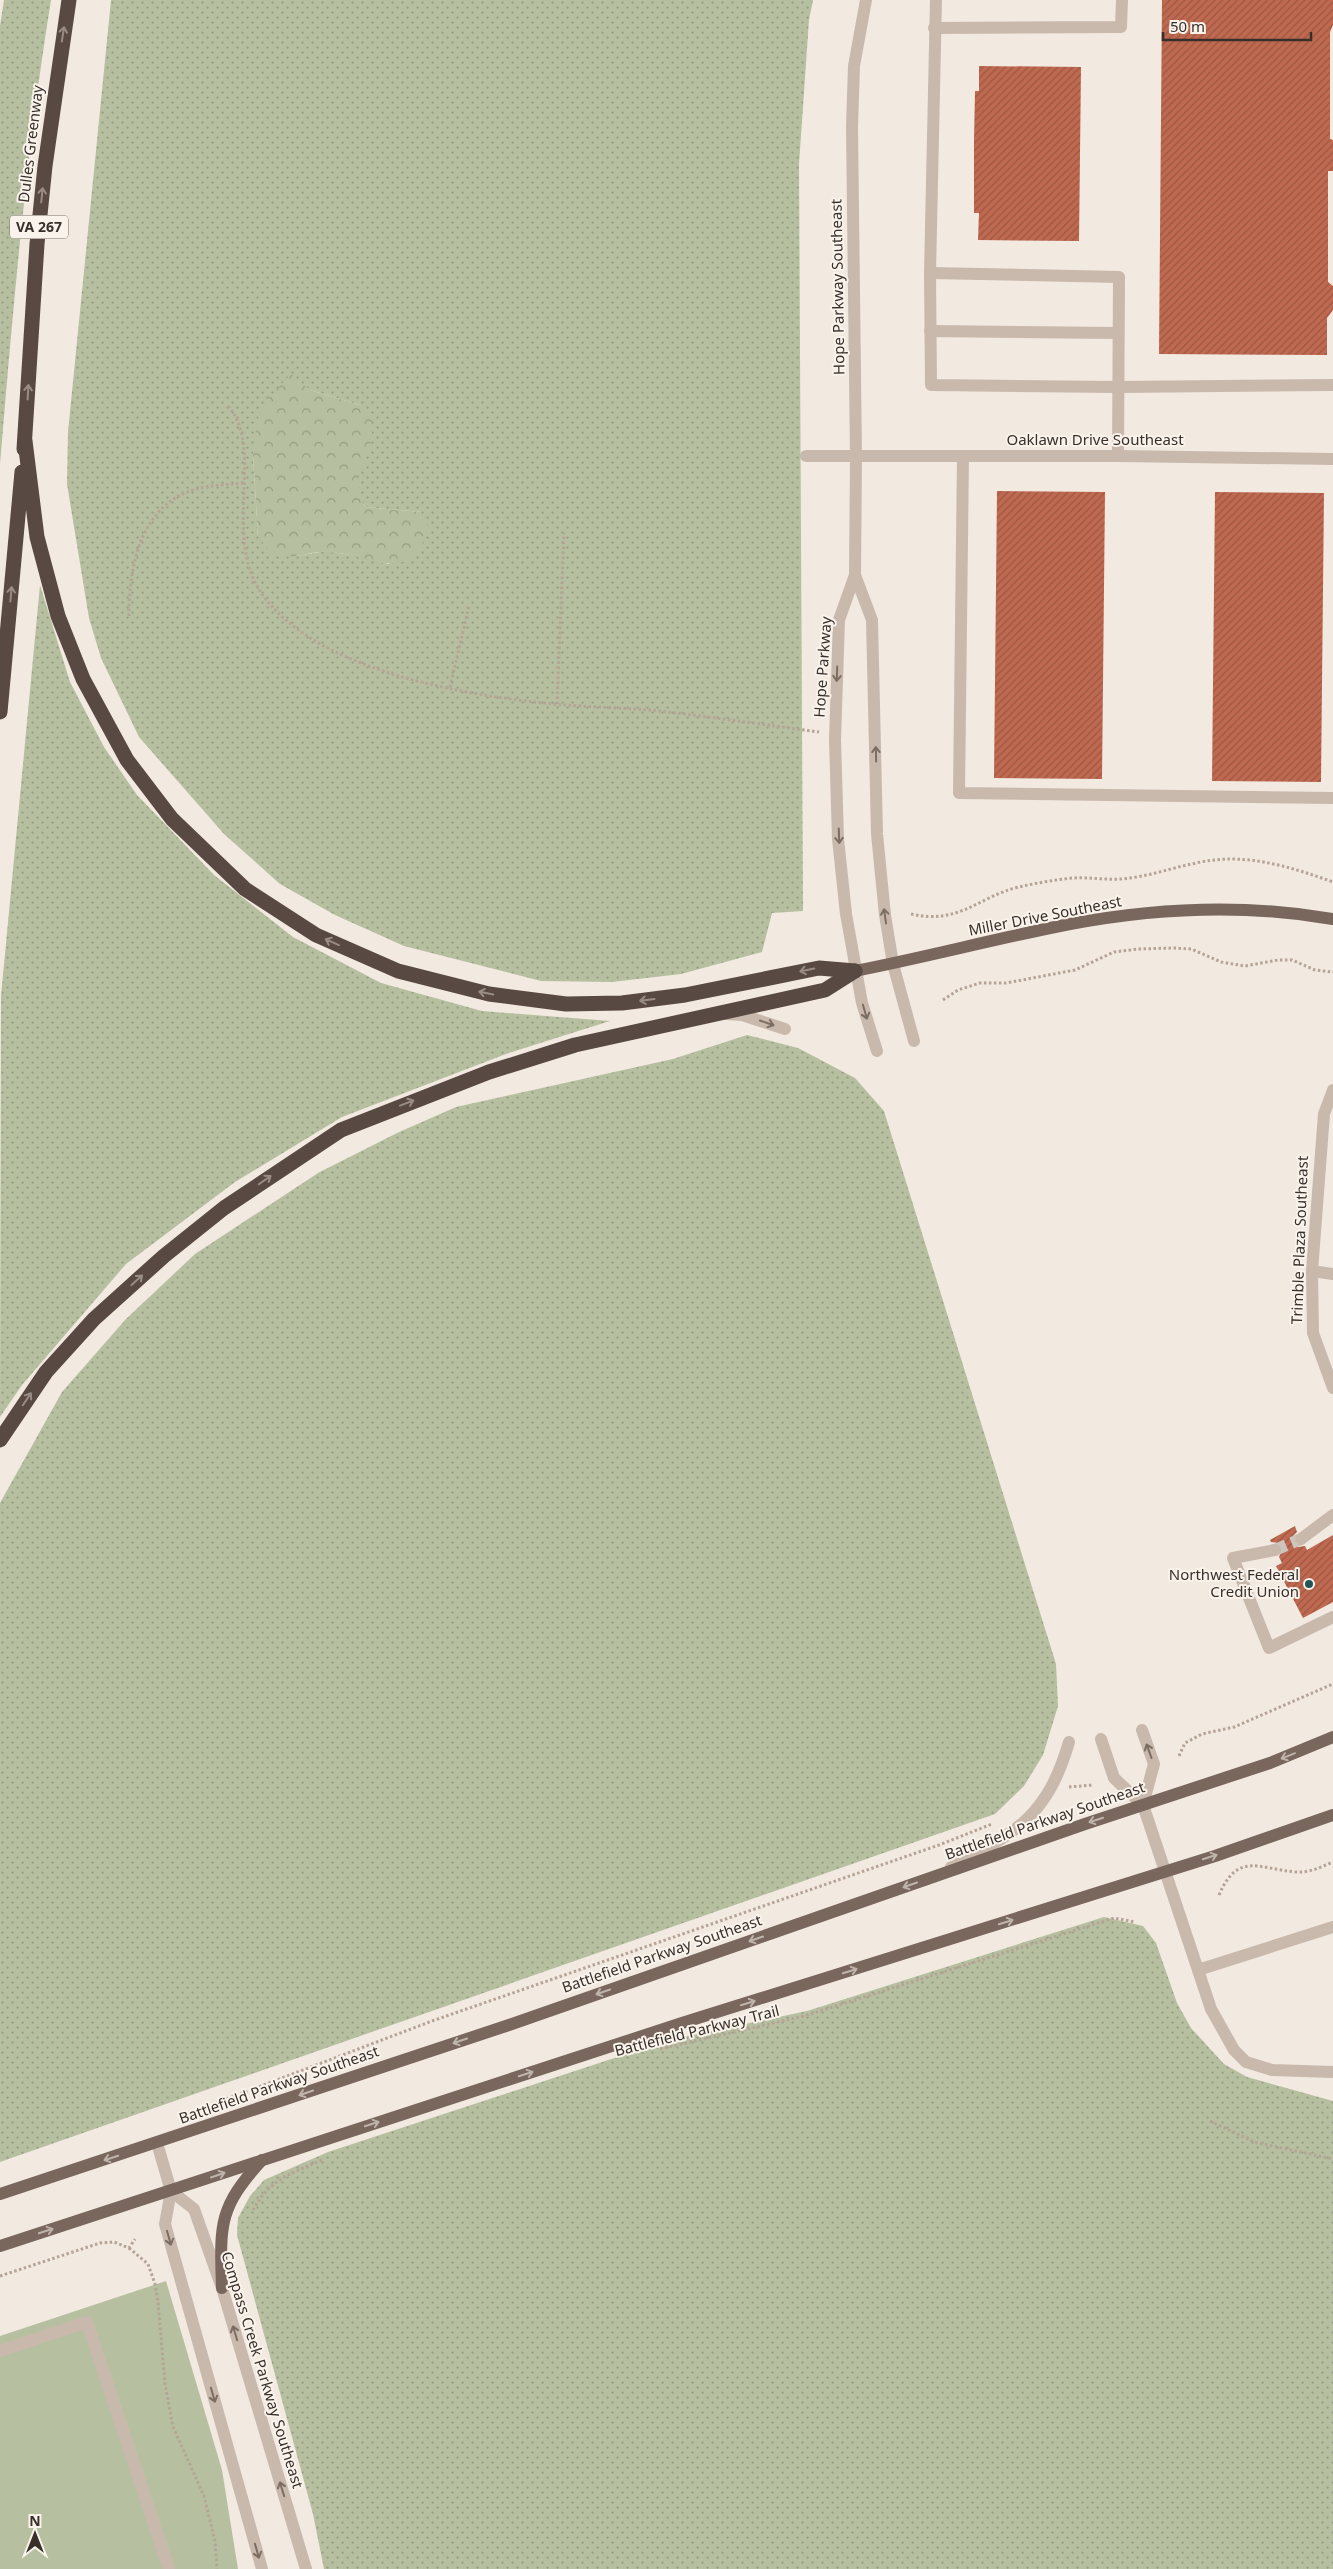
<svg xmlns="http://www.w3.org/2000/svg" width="1333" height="2569" font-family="'Noto Sans',sans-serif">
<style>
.grass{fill:url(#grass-dots);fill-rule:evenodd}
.forest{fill:url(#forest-crowns)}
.park{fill:#b6c0a0}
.building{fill:url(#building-hatch)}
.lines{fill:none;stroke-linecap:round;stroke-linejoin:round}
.minor-tunnel{stroke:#cdc4bc;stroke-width:12;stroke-dasharray:12 6;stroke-linecap:butt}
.path{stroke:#b5a396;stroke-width:3;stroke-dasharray:2.5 2.5;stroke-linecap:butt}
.minor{stroke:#c9b9ac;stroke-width:12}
.major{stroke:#79665d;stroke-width:12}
.highway{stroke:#584942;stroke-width:15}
.oneway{stroke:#988d86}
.oneway2{stroke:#796d64}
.oneway3{stroke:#bfb4ac}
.poi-dot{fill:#225557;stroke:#f9f3ec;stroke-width:2}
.labels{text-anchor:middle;stroke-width:4;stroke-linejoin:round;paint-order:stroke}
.shield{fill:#f9f3ec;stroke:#726a64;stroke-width:1}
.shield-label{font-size:14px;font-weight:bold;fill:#382f2a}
.street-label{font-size:15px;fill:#382f2a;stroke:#f9f3ec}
.poi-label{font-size:15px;fill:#382f2a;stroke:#f9f3ec;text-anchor:end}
</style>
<defs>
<pattern id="grass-dots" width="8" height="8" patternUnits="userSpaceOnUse" patternTransform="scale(1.25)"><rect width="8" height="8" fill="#b6c0a0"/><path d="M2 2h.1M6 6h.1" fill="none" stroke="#959c83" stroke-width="1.8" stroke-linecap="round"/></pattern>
<pattern id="forest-crowns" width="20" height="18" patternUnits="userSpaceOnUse" patternTransform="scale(1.25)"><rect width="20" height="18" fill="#b6c0a0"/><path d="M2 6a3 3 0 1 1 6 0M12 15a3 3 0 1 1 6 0" fill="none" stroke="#959c83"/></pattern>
<pattern id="building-hatch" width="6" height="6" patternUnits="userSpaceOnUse" patternTransform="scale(1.25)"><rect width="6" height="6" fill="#bf6950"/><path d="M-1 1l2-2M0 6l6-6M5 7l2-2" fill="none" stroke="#9c5743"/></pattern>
</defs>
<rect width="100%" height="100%" fill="#f2e9e0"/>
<g class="grass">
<path d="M4,0H51C26,154 13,309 0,464V26Z"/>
<path d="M111,0H813L809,20L799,164L803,911L772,913L762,952L681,974L612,982L541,981L404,946L335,915L280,884L224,834L139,737L101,658L89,618L67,484L68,432ZM291,375L310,390L360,405L370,444L358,475L357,493L365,507L422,512L389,564L363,557L326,551L296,556L258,536L253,455Z"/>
<polygon points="40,585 70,682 104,747 137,795 214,875 293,937 381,983 482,1011 610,1021 506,1054 342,1117 235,1182 126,1264 22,1385 0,1417 1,996"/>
<polygon points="747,1035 798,1048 855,1078 884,1111 1056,1664 1058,1706 1043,1755 1024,1786 995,1814 0,2162 0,1503 62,1392 126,1319 195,1254 318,1173 397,1133 456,1107 673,1059"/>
<polygon points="1104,1917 1143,1926 1156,1943 1177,2003 1191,2028 1224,2064 1247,2077 1333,2101 1333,2569 324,2569 313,2514 237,2235 238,2218 250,2196 264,2180 328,2152 669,2040 807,2011"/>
</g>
<path class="forest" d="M291,374L310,390L360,405L373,422C372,430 372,439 370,446C362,470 351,482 365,507L422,512L429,528C408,589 373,553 327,552C317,551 306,555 296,556C289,557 281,556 273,556L258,536L253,455L257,420L266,401Z"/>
<polygon class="park" points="166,2281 222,2470 238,2569 0,2569 0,2336"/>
<g class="building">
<polygon points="1162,0 1333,0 1333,25 1330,32 1330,139 1333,140 1333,171 1328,171 1328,282 1333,286 1333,310 1327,318 1327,355 1159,354"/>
<polygon points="979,66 1081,67 1079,241 978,240 979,213 974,213 974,141 975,91 979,91"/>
<polygon points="997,491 1105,492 1102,779 994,778"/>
<polygon points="1215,492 1324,493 1321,782 1212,781"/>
<polygon points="1295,1526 1297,1532 1293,1536 1294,1543 1298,1547 1305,1546 1307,1550 1333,1535 1333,1602 1303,1618 1276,1566 1282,1563 1279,1557 1283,1548 1278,1543 1271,1542 1270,1540"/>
</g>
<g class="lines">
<polyline class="minor-tunnel" points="1275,1550 1301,1539"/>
<g class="path">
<path d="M228,406C265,447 223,534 260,591C310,667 449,692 534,702C575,707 618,707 659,711C713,717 766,725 819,732"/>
<path d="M129,616C129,569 139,509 190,491C207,485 226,485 243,483"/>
<polyline points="450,687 469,606"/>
<polyline points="557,704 564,533"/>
<path d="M911,914C960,925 977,897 1019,887C1036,883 1054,880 1072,878C1088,877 1105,880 1121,879C1147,877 1171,868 1196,863C1244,852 1288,866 1333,882"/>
<polyline points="943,1000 958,990 980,983 1006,983 1075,970 1114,952 1138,949 1174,948 1191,949 1221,962 1245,966 1278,960 1292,960 1315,970 1333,972"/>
<polyline points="1179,1756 1185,1743 1202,1734 1234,1727 1333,1684"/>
<polyline points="1069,1787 1093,1785"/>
<path d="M1219,1895C1238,1851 1259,1869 1296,1872C1309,1873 1321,1867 1333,1862"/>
<polyline points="660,2049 804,2016 1114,1918 1135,1922"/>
<polyline points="203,2108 432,2021 939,1845 992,1824"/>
<polyline points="1210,2121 1254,2142 1333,2159"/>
<path d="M253,2210C270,2178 293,2173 324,2159"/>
<polyline points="129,2248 148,2264 155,2284 158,2302 165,2384 173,2427 204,2496 215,2541 217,2569"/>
<polyline points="0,2276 100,2243 114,2242 129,2248 135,2239"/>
</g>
<g class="minor">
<polyline points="866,0 854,66 852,127 856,457 855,575 839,620 835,740 838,839 846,914 862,1003 877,1051"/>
<polyline points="936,0 930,273 931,385 1117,387 1333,385"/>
<polyline points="934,28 1121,27 1122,0"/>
<polyline points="930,273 1119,277 1118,456"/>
<polyline points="930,331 1117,333"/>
<polyline points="806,456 1118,456 1333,459"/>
<polyline points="963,456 959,793 1333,798"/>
<polyline points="855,575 872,620 877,834 885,915 893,964 914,1041"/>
<polyline points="726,1014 742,1015 785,1029"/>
<polyline points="1333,1090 1324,1114 1312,1271 1313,1333 1333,1388"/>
<polyline points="1312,1271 1333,1274"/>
<polyline points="1301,1539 1333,1515"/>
<polyline points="1275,1550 1233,1558 1269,1648 1333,1617"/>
<polyline points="1142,1730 1154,1764 1143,1805"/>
<polyline points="1101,1739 1114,1778 1143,1805 1211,2009 1234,2050 1246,2062 1272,2070 1333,2072"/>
<path d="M951,1867C1017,1832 1047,1817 1069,1742"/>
<polyline points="1198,1970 1333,1927"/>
<polyline points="157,2143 171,2191 165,2224 262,2569"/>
<polyline points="171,2191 194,2209 222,2288 306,2569"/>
<polyline points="0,2351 87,2322 169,2569"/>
</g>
<g class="major">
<path d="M855,971C927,957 998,938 1070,924C1155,908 1247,904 1333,919"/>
<polyline points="0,2194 506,2026 1085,1824 1270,1763 1333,1737"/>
<polyline points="0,2246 682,2023 1215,1856 1333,1815"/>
<path d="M222,2288C220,2225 218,2208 262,2160"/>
</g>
<g class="highway">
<polyline points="25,441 37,537 58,616 83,679 127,760 172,819 245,889 316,935 398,971 489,994 566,1004 622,1003 685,995 819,968 855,971"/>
<polyline points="24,449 37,244 45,166 69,0"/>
<polyline points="0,712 22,472"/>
<polyline points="0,1440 46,1372 94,1319 164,1256 224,1208 341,1130 489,1072 575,1045 825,990 855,971"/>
</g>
</g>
<defs><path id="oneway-shaft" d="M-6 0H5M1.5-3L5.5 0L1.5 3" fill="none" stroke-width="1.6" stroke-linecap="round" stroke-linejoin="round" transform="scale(1.25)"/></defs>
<g class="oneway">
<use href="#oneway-shaft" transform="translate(63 34) rotate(-81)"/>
<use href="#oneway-shaft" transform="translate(42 195) rotate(-84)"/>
<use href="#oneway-shaft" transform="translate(28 392) rotate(-87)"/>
<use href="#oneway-shaft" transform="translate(11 594) rotate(-85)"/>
<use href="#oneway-shaft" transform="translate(332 942) rotate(-156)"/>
<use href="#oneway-shaft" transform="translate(807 970) rotate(168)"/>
<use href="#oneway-shaft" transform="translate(486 993) rotate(-168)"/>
<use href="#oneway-shaft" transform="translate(647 1000) rotate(173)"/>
<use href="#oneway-shaft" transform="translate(407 1103) rotate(-21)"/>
<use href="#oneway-shaft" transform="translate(265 1180) rotate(-35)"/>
<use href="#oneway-shaft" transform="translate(137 1280) rotate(-42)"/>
<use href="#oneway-shaft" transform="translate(27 1399) rotate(-56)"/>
</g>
<g class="oneway2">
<use href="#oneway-shaft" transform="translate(837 674) rotate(92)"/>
<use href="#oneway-shaft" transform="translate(876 754) rotate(-91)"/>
<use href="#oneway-shaft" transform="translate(839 836) rotate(88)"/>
<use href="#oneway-shaft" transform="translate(885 916) rotate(-98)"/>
<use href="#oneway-shaft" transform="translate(865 1012) rotate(74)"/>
<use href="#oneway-shaft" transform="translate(767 1023) rotate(19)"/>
<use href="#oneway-shaft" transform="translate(1149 1751) rotate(-110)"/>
<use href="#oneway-shaft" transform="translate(169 2238) rotate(74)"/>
<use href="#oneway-shaft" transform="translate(235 2333) rotate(-107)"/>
<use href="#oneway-shaft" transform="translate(213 2395) rotate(74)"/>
<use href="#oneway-shaft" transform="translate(282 2489) rotate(-107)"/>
<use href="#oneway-shaft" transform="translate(257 2551) rotate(74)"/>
</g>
<g class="oneway3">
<use href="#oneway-shaft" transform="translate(1288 1756) rotate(158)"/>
<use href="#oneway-shaft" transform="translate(1096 1820) rotate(162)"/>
<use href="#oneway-shaft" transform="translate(1210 1857) rotate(-18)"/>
<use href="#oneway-shaft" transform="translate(910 1885) rotate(161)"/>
<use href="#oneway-shaft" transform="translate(1006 1922) rotate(-17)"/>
<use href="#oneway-shaft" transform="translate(756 1939) rotate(161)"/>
<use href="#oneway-shaft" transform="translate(850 1971) rotate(-17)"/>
<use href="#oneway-shaft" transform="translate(603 1992) rotate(161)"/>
<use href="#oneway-shaft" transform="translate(748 2003) rotate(-17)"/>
<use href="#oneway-shaft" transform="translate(460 2041) rotate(161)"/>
<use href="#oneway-shaft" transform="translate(526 2074) rotate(-18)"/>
<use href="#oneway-shaft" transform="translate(306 2093) rotate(161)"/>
<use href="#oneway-shaft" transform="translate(372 2124) rotate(-18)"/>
<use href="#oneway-shaft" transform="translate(111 2158) rotate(162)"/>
<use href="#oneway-shaft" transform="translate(218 2175) rotate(-19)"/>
<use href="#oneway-shaft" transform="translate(46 2231) rotate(-18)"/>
</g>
<circle class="poi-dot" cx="1309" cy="1584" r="5"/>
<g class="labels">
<rect class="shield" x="10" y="215.5" width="58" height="23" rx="4"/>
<g class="shield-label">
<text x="39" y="232">VA 267</text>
</g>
<g class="street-label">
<text transform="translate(31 144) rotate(-83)" y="5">Dulles Greenway</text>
<text transform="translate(838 287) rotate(-91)" y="5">Hope Parkway Southeast</text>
<text x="1095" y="445">Oaklawn Drive Southeast</text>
<text transform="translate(823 667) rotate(-86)" y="5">Hope Parkway</text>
<text transform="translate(1045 916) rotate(-11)" y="5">Miller Drive Southeast</text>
<text transform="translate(1300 1240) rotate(-88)" y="5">Trimble Plaza Southeast</text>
<text transform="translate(1045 1821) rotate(-19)" y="5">Battlefield Parkway Southeast</text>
<text transform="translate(662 1954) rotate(-19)" y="5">Battlefield Parkway Southeast</text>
<text transform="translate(697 2031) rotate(-14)" y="5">Battlefield Parkway Trail</text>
<text transform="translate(279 2085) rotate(-19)" y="5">Battlefield Parkway Southeast</text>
<text transform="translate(262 2370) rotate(73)" y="5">Compass Creek Parkway Southeast</text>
</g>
<g class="poi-label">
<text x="1299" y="1580">Northwest Federal<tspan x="1299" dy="17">Credit Union</tspan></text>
</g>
</g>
<g transform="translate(35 2534)" stroke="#f9f3ec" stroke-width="4" paint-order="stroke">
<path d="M0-4L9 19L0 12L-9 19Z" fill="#382f2a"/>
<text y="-8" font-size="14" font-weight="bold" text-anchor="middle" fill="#382f2a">N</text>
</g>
<path d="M1163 32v8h148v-8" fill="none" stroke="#382f2a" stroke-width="2.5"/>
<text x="1170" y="32" font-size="15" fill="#382f2a" stroke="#f9f3ec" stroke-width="4" paint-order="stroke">50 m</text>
</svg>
